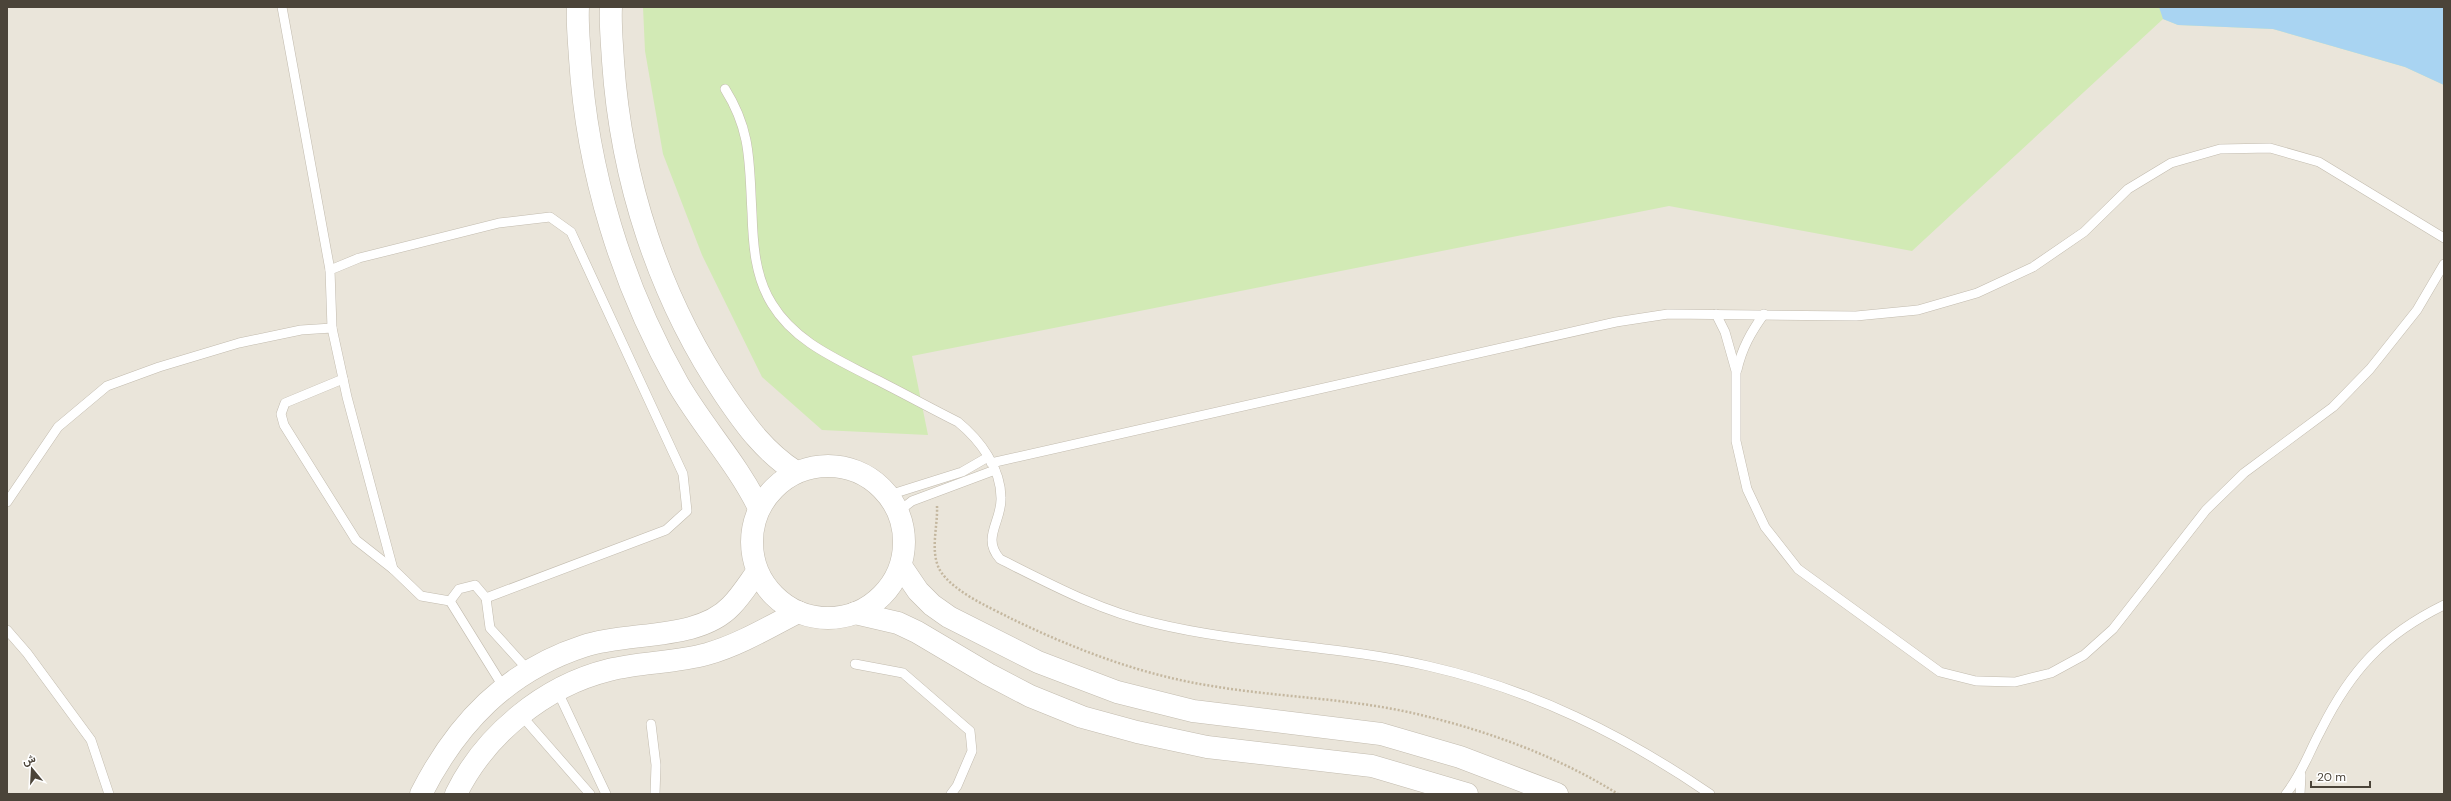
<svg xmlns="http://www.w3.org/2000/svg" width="2451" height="801" font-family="'DM Sans',Vazirmatn,sans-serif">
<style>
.residential{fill:#eae5da}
.green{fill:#d2eab5}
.water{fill:#a9d4f2}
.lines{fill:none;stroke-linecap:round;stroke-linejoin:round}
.service-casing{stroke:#c2bbae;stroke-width:10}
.tertiary-casing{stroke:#c2bbae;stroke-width:23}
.path{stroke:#c4b79f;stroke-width:2.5;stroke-dasharray:2 2;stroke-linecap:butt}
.service{stroke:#fff;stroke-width:9}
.tertiary{stroke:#fff;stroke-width:22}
</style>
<rect width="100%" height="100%" fill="#f6f3ec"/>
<rect class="residential" x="7" y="7" width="2437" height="787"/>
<polygon class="green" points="643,7 2444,7 2444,85 2405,67 2273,29 2178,25 2163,19 1912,251 1669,206 912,356 928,435 822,430 762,377 702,255 663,154 645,51"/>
<polygon class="water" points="2159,7 2444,7 2444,85 2405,67 2273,29 2178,25 2163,19"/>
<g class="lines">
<defs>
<g id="service">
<polyline points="282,7 330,270"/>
<path d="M725,89C752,132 749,164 752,213C753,244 755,277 772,304C795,342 837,359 875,379C903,393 930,408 958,422C980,440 1001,468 1001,498C1002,521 981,538 1000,559C1050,584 1100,611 1154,623C1244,645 1338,645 1428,666C1533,690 1622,734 1710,794"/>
<polyline points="1716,314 1725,332 1736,371 1736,441 1747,489 1765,527 1798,569 1940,672 1976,681 2015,682 2051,673 2084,655 2113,629 2206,510 2244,473 2333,407 2370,369 2417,310 2444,264"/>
<polyline points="332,328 330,270 359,258 499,223 550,217 571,232 683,474 687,511 666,530 486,598"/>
<path d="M1737,370C1742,348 1751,332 1764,314"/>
<polyline points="343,379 285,403 281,414 284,425 356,540 393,569 421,596 450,601 504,688"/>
<polyline points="991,463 1616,322 1668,314 1856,316 1918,310 1977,293 2033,267 2084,232 2128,189 2171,163 2220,149 2270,148 2319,162 2444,238"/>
<polyline points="889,495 962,472 988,457"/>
<polyline points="7,502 58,427 107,386 159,367 239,343 301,330 332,328 347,397 393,569"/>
<polyline points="899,511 912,501 995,470"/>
<polyline points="450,601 459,589 475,585 486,598 490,628 529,671"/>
<polyline points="7,630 27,653 91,740 109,794"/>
<polyline points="855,664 903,673 970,731 972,751 957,786 951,794"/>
<polyline points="557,690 606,794"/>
<polyline points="521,715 590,794"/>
<polyline points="651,724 656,765 655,794"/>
<path d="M2286,794C2303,772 2308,754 2321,730C2351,670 2383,635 2444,605"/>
<polyline points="2300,794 2301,775"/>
</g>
<g id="tertiary">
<path d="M578,7C577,24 579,41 580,58C587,172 622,285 678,384C703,427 737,463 759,508"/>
<path d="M611,7C610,25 612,43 613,61C621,180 659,297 725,395C746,426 765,452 796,472"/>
<circle cx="828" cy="542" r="76"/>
<polyline points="901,566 918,591 932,605 949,617 1038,662 1117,692 1193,711 1381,734 1460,757 1557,794"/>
<polyline points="855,613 898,623 917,632 988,674 1030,696 1082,717 1137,732 1207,747 1372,766 1467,794"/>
<path d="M421,794C457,723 507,671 584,646C628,631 698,641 731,606C741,596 749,583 757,572"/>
<path d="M456,794C485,735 544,686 609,670C641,662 675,663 707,654C739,645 769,627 798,612"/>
</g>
</defs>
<use href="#service" class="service-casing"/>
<use href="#tertiary" class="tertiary-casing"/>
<path class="path" d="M937,506C938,527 929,553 941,572C956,593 987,606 1010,618C1074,649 1141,675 1212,686C1277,697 1343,698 1408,712C1480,728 1556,755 1618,794"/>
<use href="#service" class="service"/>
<use href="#tertiary" class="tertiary"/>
</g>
<rect width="2451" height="801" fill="none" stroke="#4b4439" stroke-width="16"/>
<g transform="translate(32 769) rotate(342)" stroke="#ffffff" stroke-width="3" paint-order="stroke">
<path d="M0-3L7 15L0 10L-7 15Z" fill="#4b4439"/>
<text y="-6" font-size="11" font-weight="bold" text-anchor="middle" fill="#4b4439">ش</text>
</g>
<path d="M2311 781v6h59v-6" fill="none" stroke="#4b4439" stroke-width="2"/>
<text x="2317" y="781" font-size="12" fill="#4b4439" stroke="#ffffff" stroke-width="3" paint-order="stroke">20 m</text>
</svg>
